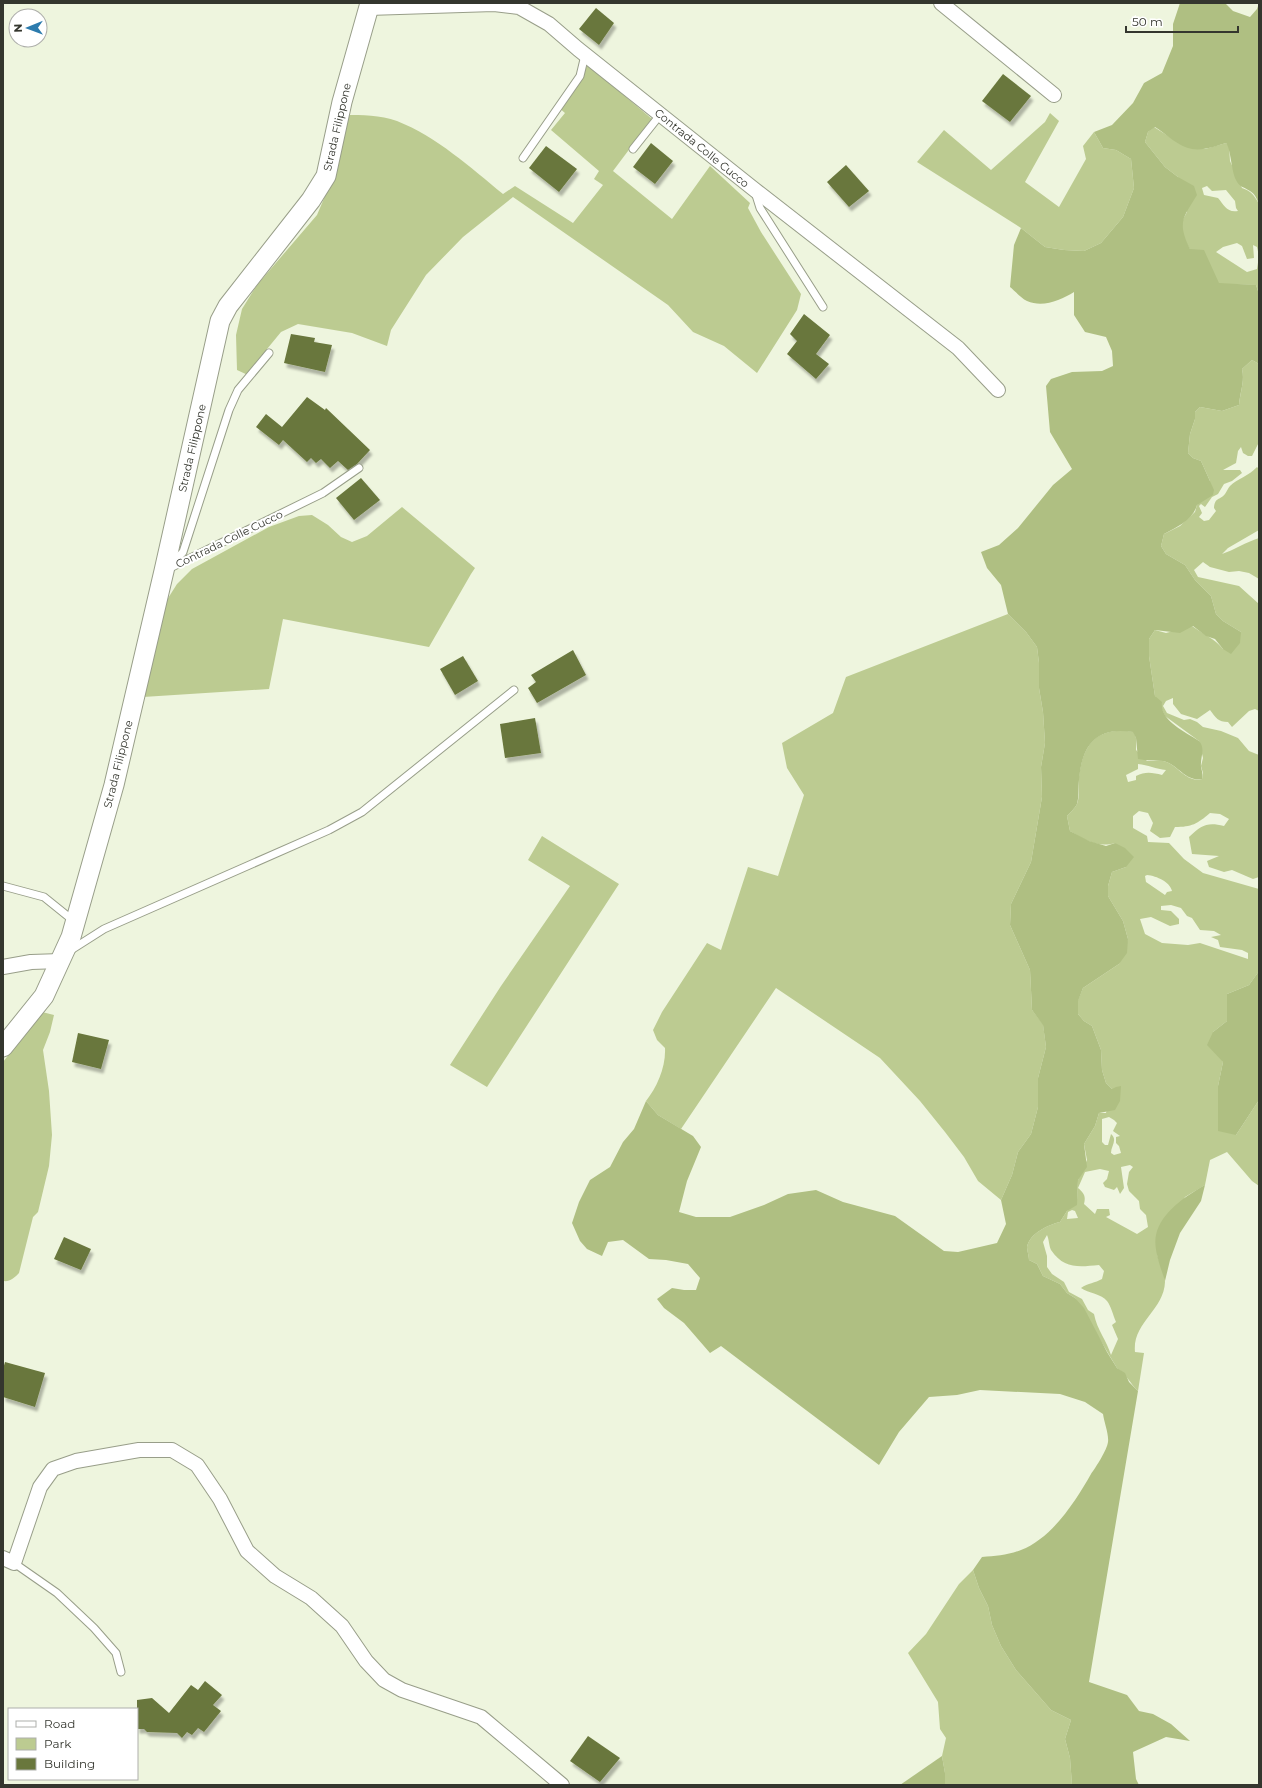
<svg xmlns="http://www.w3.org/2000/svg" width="1262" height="1788" font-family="Montserrat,sans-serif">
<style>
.green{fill:#bccb91;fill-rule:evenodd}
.forest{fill:#afbf82}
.building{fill:#69773c;filter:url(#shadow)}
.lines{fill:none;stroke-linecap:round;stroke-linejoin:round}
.lane-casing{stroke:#989e89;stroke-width:9}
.street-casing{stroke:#989e89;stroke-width:16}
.secondary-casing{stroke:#989e89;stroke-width:21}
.lane{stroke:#fff;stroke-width:7}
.street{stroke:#fff;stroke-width:14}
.secondary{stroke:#fff;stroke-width:19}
.labels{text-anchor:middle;stroke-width:4;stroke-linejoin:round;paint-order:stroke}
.street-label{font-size:11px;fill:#34362e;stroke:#fff}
</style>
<defs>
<filter id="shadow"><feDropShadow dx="2.5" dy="4.5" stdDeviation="1" flood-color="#0004"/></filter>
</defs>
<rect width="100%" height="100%" fill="#eef5de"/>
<g class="green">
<path d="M588,65L652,119L613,171L672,219L710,166L750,203L748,208L761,232L801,294L797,310L757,373L724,346L693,332L668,305L513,197L463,237L426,275L391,330L387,346L352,333L298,324L281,332L258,360L250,376L237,370L236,335L242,309L257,285L317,215L331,182L345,115C362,115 380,115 397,121C437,137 470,167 503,194L515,186L573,223L603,185L594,179L599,171L551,130L565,113L558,107Z"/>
<polygon points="1050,113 1059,121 1025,182 1059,207 1086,159 1083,146 1094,132 1103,148 1116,150 1131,159 1134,188 1123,217 1101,243 1084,251 1064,250 1045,247 1021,228 917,162 944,130 991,170 1045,122"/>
<path d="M1154,127L1176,141L1205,149L1226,143L1229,146L1230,161L1242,188C1251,191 1254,195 1259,204V294L1256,285L1219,284C1205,267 1181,247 1182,224C1182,220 1185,216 1187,212L1178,177L1165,167L1145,142L1148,132ZM1207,186L1212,191L1226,190L1235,201L1236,208L1238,211C1227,213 1224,205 1218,198L1204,195L1202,188ZM1237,243L1242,246L1247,259L1254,258L1253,245L1257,247L1259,256L1257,269L1247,272L1216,252L1223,247Z"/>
<path d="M1252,360L1259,364V442L1252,456H1248L1243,453L1241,447L1238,451L1236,463L1223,470H1240L1242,473L1232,481L1224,484L1218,494L1212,497L1205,507L1201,504L1199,506L1202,513L1199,517L1204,521L1209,520L1216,511L1214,508C1215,497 1219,501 1225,494C1227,491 1228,488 1230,486C1237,479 1249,476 1257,467L1259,469V530L1228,548L1222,554C1234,550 1246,542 1259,538V579L1249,573L1239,571L1229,572L1210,567L1203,562L1194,570L1198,577L1239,586L1259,604V711L1255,709L1249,711L1232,727L1228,722C1218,722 1216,718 1210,710L1197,719L1181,714L1173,704V698L1166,701L1163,706L1167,713L1184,720L1190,719L1197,722L1203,727L1221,731L1238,738L1249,751L1259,755V877L1253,879L1232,870L1224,872L1209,867L1207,861L1219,856L1192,854L1189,837C1202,825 1207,822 1224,826L1229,819L1220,814L1210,813C1197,824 1192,827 1175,827L1170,837L1160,838L1150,831L1153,823L1148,813L1139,811L1133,816V828L1147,836L1148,842L1169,843L1184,859L1203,873L1259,889V971L1249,985L1227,994V1021L1213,1032L1223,1062L1218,1086L1236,1135L1259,1100V1186L1252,1181L1227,1152L1210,1160L1205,1185L1185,1197L1157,1254C1159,1262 1165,1274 1165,1282C1164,1310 1132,1323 1135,1352L1144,1353L1138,1391C1130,1383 1126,1374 1117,1368L1075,1298L1067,1293L1060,1284L1043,1276L1037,1264L1029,1260C1029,1256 1027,1250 1027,1247C1030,1233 1048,1225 1060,1222L1067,1211L1077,1200L1078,1180L1087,1160L1084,1144L1095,1126L1099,1113H1106L1112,1089L1106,1083L1102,1070L1101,1050L1092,1026L1084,1021L1078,1014V1000L1083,988L1119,964L1128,939L1123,921L1108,896V886L1112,872L1126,867L1115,843C1098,848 1084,840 1070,831L1067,816C1070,813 1075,808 1077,804C1080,797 1078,785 1079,777C1083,743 1098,726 1134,732L1136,738V750L1147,761C1152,761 1158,760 1163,761C1178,764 1185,783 1202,779L1203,773L1201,766L1203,758L1199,741L1165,716L1155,696L1149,656V639L1155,630L1166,633L1192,626C1204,635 1214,638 1223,649L1241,632L1223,621L1216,614L1211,596L1195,580L1185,565L1166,554L1161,546L1164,534L1180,526L1195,512L1197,505L1210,481L1201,461L1193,458L1188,453L1190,434L1195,419V412L1200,407L1222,411L1239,405C1240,393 1245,380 1242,369ZM1138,764C1148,765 1156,769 1166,770L1162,775C1153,773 1146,771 1136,776V780L1128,782L1126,775L1138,769ZM1147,875C1157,876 1170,882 1172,891L1167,892L1165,895L1146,882L1145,876ZM1171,905L1181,908L1187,916L1192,918L1200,930L1214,931L1221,935L1211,937L1218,940L1220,947L1242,950L1248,953V959L1200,943L1188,945L1162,943L1145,934L1140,919L1151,917L1170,926L1179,924V919L1171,911L1161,910V906ZM1109,1117L1114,1120L1117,1123L1113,1131L1120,1136L1116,1137V1143L1119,1146L1121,1153L1114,1155L1111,1153C1111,1146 1118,1140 1111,1134L1108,1145H1105L1102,1142V1119ZM1130,1165L1133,1167L1129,1172L1127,1184L1129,1191L1139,1201L1140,1209L1146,1215L1148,1227L1137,1234L1106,1217L1110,1215L1109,1209H1097L1095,1214L1084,1204C1086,1196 1084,1193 1078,1188L1085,1172L1100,1169L1109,1171L1107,1179L1103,1183L1105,1187L1114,1190L1117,1187L1120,1194L1124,1188L1121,1167ZM1072,1210L1075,1211L1078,1218L1067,1219L1068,1212ZM1047,1235C1049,1239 1049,1246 1051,1250C1064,1269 1078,1267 1099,1265L1104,1271L1102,1279C1095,1283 1088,1283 1081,1288C1088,1293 1102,1294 1107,1301C1111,1306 1113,1315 1116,1322L1112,1325L1118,1339L1111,1355C1107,1341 1097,1330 1094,1314L1088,1310L1082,1299L1069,1292L1064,1282L1052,1274L1047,1267V1256L1043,1242Z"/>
<polygon points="402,507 475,568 471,574 429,647 283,619 269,689 143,697 165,603 177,584 192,569 269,527 299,516 312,515 328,525 341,537 352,542 367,536"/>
<path d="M1008,614L1026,632L1037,647L1039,663V688L1043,712L1045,743L1041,767L1042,797L1031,862L1011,904L1010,925L1030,970L1032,1010L1043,1024L1046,1047L1038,1078V1107L1031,1134L1018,1152L1012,1175L1001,1200L978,1181L964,1157L945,1132L920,1101L880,1058L776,988L681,1129L658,1115L646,1101C657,1087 666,1067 665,1048L657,1040L653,1030L662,1012L707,943L721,950L748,867L778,876L804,795L787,768L782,743L833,713L846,677Z"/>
<polygon points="542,836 619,884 487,1087 450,1065 501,986 570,886 528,860"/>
<path d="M42,1012L54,1015L50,1032L43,1050L49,1091L52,1135L49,1166L38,1212L33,1217L19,1273C14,1278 10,1282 3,1281V1062Z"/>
<polygon points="973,1570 979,1588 988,1606 992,1625 1001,1646 1016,1670 1051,1710 1071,1720 1065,1739 1070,1758 1072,1785 945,1785 945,1773 942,1756 946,1738 940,1729 938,1702 908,1653 926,1634 959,1584"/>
</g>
<g class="forest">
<path d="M1180,3H1225L1233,11L1250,17L1257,9L1259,3V204C1257,199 1255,194 1250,191C1244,187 1239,187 1236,180C1231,170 1231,149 1226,143C1216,146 1203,151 1192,149C1179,147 1166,134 1155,127L1148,132L1145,142L1165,167L1178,177L1194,186L1197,195C1183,218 1177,222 1190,249L1204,250L1219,283L1256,285L1259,294V364L1252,360L1242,369C1245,381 1240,392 1239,405L1222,411L1200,407L1195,412V419L1190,434L1188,453L1193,458L1201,461L1214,490L1213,495L1197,505C1193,520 1177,527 1164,534L1161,546L1166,554L1185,565L1195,580L1211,596L1216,614L1223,621L1241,632L1240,643L1231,654L1223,649L1215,639L1206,636L1193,626L1180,633L1155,630L1149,639V656L1155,696L1162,702C1159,720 1185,732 1199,741C1206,749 1200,757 1201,767C1202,772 1203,773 1202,779C1185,782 1178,764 1163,761C1155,760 1147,761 1138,759L1136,738L1133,732C1096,726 1082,745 1079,780C1078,787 1079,798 1077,804C1075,808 1070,813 1067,816L1070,831L1089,841L1106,846L1115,843L1125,848L1134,857L1126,867L1112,872L1108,886V896L1123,921L1128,939L1127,953L1119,964L1083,988L1078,1001V1014L1084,1021L1092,1026L1101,1050L1102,1070L1106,1083L1112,1089L1116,1087L1121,1086L1120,1101L1115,1110L1099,1113L1095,1126L1084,1144L1087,1167L1078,1180L1077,1205L1067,1211L1060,1222C1048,1225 1030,1233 1027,1247C1027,1250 1029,1256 1029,1260L1037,1264L1043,1276L1060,1284L1067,1293L1075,1298L1084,1308L1107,1352L1117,1368L1125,1373L1129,1382L1138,1391L1089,1682L1127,1695L1139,1711L1153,1714L1171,1724L1190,1741L1166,1737L1133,1752L1136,1779L1139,1785H1072L1070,1758L1065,1739L1071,1720L1051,1710L1016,1670L1001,1646L992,1625L988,1606L979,1588L973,1570L982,1557C996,1556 1008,1555 1021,1550C1052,1538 1075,1502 1091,1474C1096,1467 1107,1450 1108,1442C1109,1434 1104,1422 1103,1414L1085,1402L1060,1394L980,1390L957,1395L929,1397L899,1432L879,1465L721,1346L710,1353L684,1323L664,1308L657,1299L672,1288L684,1290H696L700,1278L688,1264L666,1260L649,1259L623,1240L608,1242L602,1256L587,1249L580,1241L572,1223L579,1202L590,1180L610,1167L623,1142L634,1129L646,1101L658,1115L693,1136L701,1147L687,1181L679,1212L696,1217H730L764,1205L788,1194L816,1190L843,1202L895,1216L944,1251L958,1252L997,1243L1006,1224L1001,1200L1012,1175L1018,1152L1031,1134L1038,1107V1078L1046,1047L1043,1025L1032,1010L1030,970L1010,925L1011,904L1031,862L1042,797L1041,767L1045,743L1043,712L1039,688V663L1037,647L1026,632L1008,614L1001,585L987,568L981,552L999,545L1018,528L1053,485L1072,469L1050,432L1046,386L1051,379L1072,372L1102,371L1113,366L1112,351L1106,337L1085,332L1074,315V292C1061,300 1043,308 1027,301C1021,298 1015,291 1010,287L1014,245L1021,228L1045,247L1064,250L1084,251L1101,243L1123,217L1134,188L1131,159L1116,150L1103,148L1094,132L1112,125L1133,103L1144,83L1162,73L1173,46V24Z"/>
<polygon points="1259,971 1259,1100 1236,1135 1218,1131 1218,1086 1223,1062 1207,1045 1213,1032 1227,1021 1227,994 1249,985"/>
<path d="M1205,1185L1201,1201L1180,1233L1170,1260L1165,1281C1161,1268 1153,1249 1156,1235C1161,1212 1186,1196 1205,1185Z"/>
<polygon points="942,1756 945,1773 945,1785 900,1785"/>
</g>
<g class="building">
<polygon points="596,8 614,23 599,45 579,29"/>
<polygon points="1003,74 1031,96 1010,122 982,101"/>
<polygon points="651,143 673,161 655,184 633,167"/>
<polygon points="546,146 577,169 559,192 529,168"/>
<polygon points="846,165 869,191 849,207 827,182"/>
<polygon points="804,314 830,335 816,354 829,364 816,379 787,354 797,341 790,334"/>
<polygon points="291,334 315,338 314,342 332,345 325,372 284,363"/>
<polygon points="307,397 325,410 326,408 370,450 357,464 348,470 338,461 330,468 321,459 316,463 311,458 307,462 283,440 279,445 256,427 266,414 282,427"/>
<polygon points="361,478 380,500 354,520 336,498"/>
<polygon points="573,650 586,675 537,703 528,688 536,682 531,675"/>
<polygon points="463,656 478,681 455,695 440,669"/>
<polygon points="535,718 541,753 505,758 500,724"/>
<polygon points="78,1033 109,1040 101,1069 72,1062"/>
<polygon points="64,1237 91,1249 81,1270 54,1259"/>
<polygon points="5,1362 45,1373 35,1407 3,1397 3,1369"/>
<polygon points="205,1681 222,1695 213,1705 221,1711 204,1732 198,1728 192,1735 187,1732 182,1738 177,1733 147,1732 144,1729 137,1729 137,1700 152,1698 169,1713 191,1685 198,1690"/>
<polygon points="588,1736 620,1758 600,1782 570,1761"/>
</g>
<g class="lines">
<defs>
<g id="lane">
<polyline points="633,149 660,115"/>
<polyline points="523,158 580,76 585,55"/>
<polyline points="755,192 760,208 823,307"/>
<polyline points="170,566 183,552 229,410 238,390 269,353"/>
<polyline points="170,568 323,493 359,468"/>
<polyline points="3,886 44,897 75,922"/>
<polyline points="71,950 104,929 329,830 362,812 514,690"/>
<polyline points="14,1563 57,1593 94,1628 116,1653 121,1672"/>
</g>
<g id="street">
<polyline points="941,3 1054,95"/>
<polyline points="368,8 494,4 519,7 549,24 578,49 755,190 958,348 998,390"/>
<polyline points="3,967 31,962 61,961"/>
<polyline points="3,1558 14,1563 40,1487 53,1469 76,1461 139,1450 172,1450 197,1465 220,1499 247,1551 275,1576 311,1598 342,1626 366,1661 384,1680 402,1690 481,1717 562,1785"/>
</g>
<polyline id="secondary" points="3,1047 44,996 71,937 114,785 164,571 220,321 228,306 311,200 326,176 342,102 370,3"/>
</defs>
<use href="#lane" class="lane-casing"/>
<use href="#street" class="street-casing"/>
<use href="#secondary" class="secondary-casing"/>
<use href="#lane" class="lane"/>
<use href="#street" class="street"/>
<use href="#secondary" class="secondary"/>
</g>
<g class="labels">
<g class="street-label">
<text transform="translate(337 127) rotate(-77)" y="4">Strada Filippone</text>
<text transform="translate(702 148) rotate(39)" y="4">Contrada Colle Cucco</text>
<text transform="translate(192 448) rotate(-77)" y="4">Strada Filippone</text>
<text transform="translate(229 539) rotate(-26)" y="4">Contrada Colle Cucco</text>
<text transform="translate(118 764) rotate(-76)" y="4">Strada Filippone</text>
</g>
</g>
<rect width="1262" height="1788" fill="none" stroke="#34362e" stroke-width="8"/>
<rect x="8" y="1708" width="130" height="72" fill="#ffffff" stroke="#aeafab"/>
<rect x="16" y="1721" width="20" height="6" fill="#ffffff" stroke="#aeafab"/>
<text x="44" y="1728" font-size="12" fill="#34362e">Road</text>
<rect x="16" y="1738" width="20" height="12" fill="#bccb91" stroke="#aeafab"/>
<text x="44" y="1748" font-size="12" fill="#34362e">Park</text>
<rect x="16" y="1758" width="20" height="12" fill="#69773c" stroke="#aeafab"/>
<text x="44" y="1768" font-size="12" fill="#34362e">Building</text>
<g transform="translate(28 28) rotate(269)"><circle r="19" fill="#ffffff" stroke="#aeafab"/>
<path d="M0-3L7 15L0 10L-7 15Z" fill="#2c7bad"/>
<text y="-6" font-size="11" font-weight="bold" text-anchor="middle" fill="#34362e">N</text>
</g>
<path d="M1126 26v6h112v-6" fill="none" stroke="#34362e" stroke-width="2"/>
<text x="1132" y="26" font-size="12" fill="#34362e" stroke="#ffffff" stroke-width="3" paint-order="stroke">50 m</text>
</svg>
